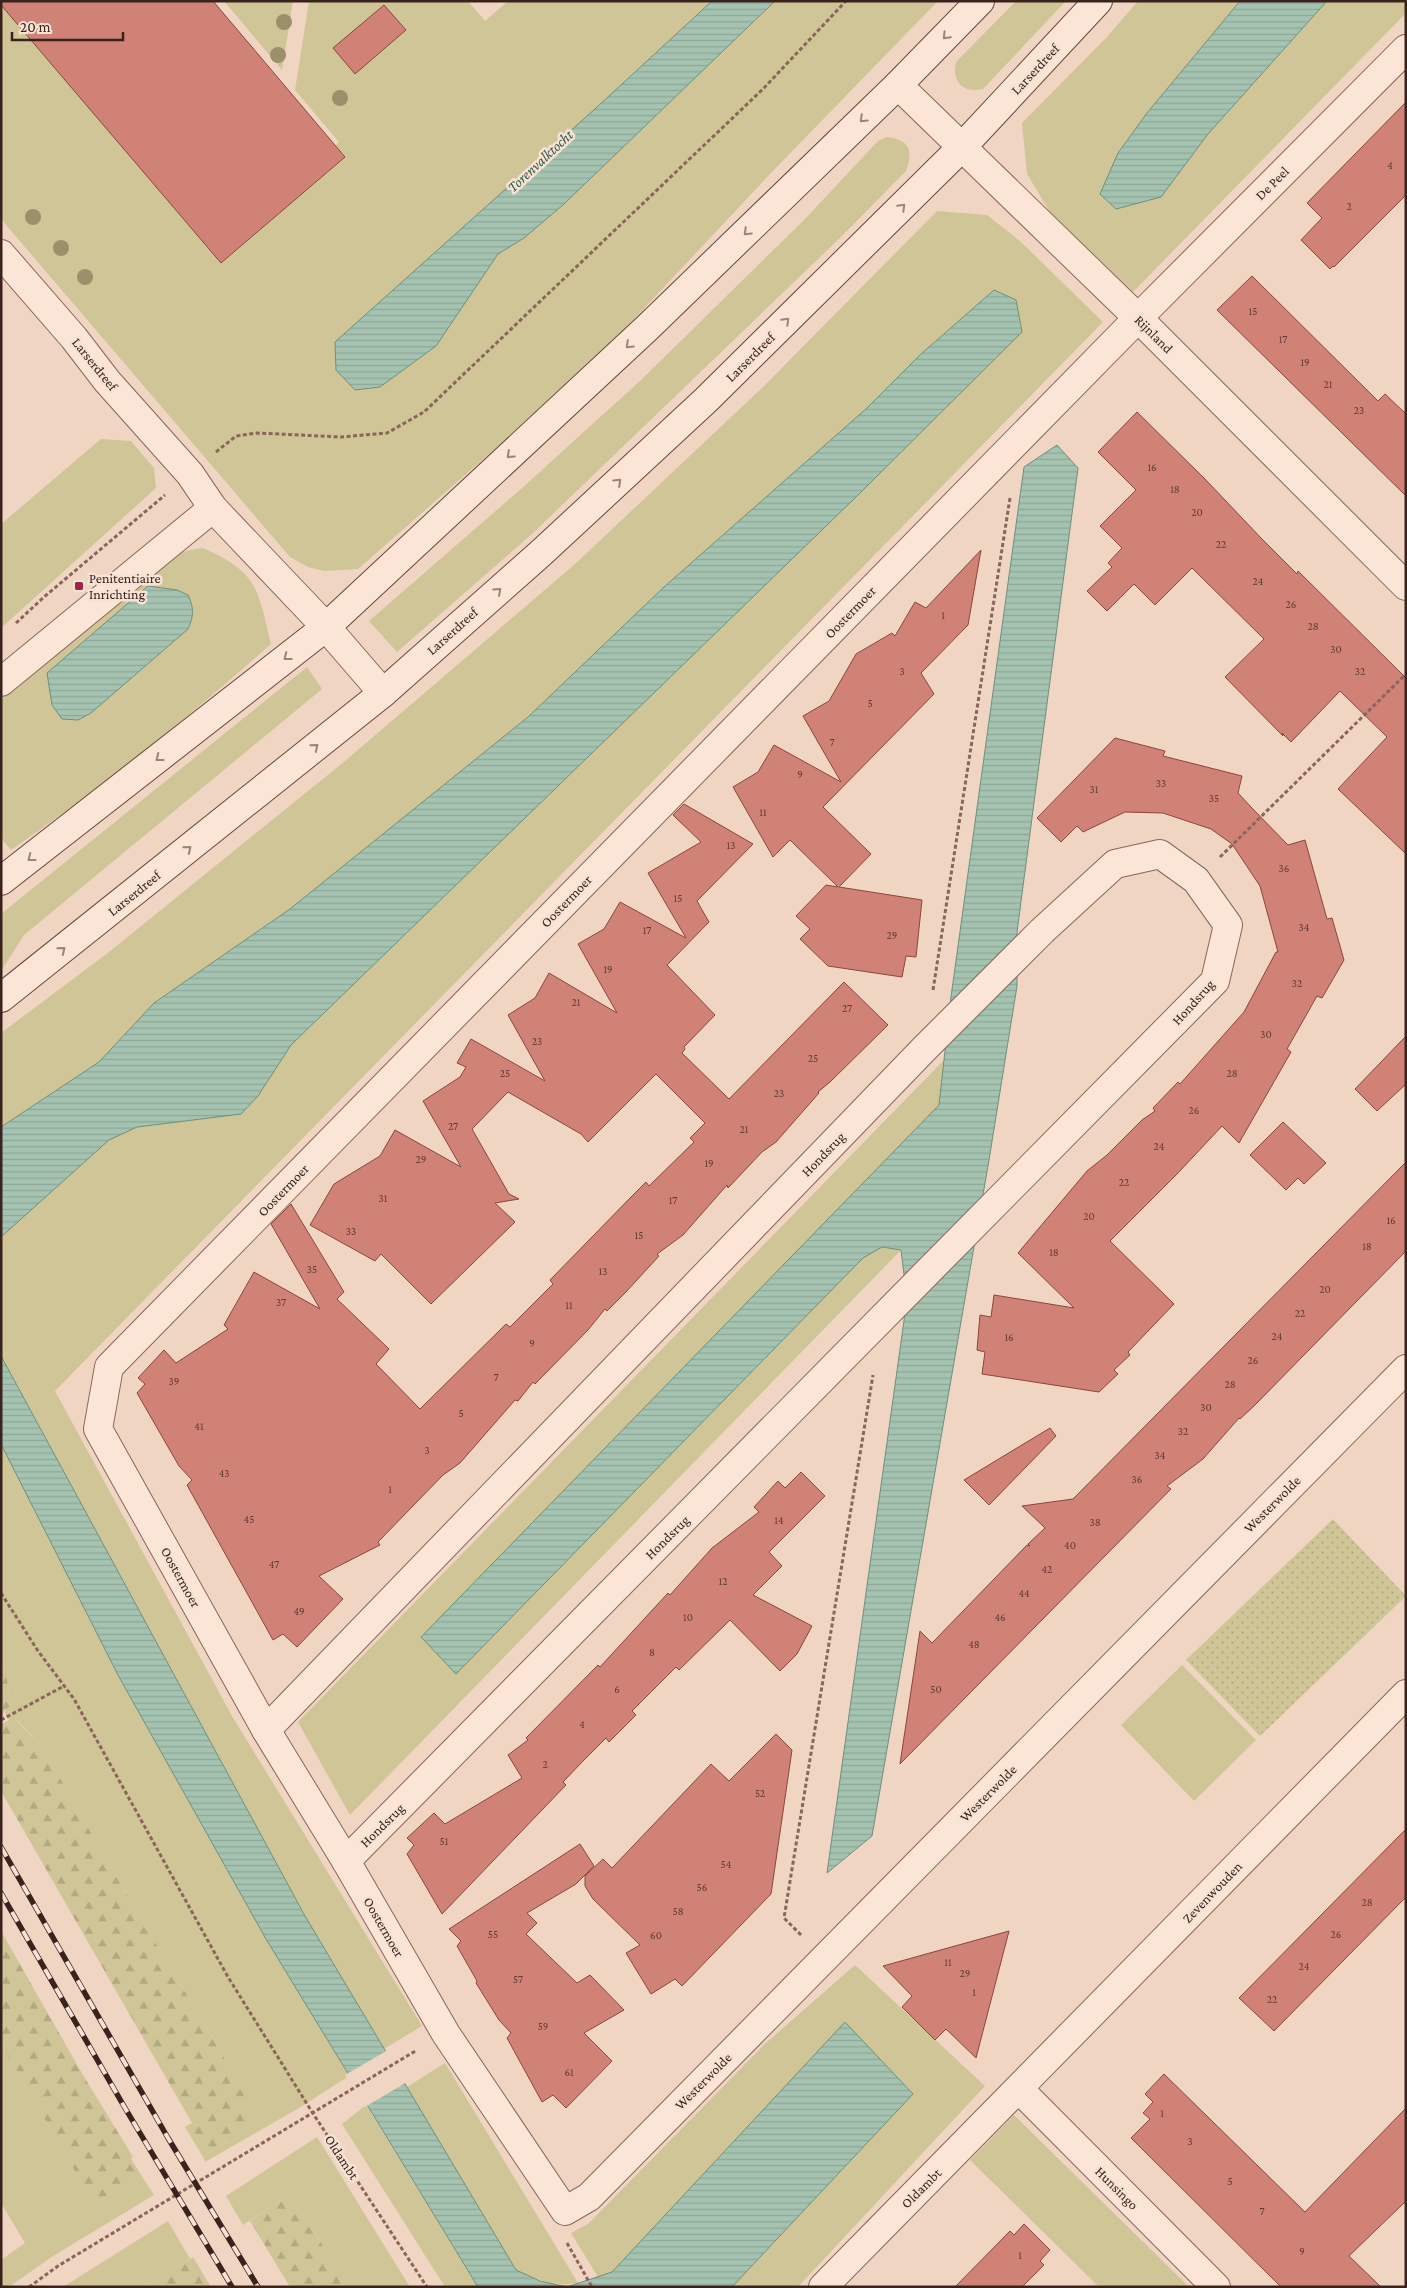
<svg xmlns="http://www.w3.org/2000/svg" width="1407" height="2288" font-family="'Crimson Pro',serif">
<style>
.green{fill:#cfc596;fill-rule:evenodd}
.forest{fill:url(#forest-firs)}
.park{fill:url(#park-dots)}
.water{fill:url(#water-rules);stroke:#6b917d}
.pier{fill:#f0d5c3}
.building{fill:#d08277;stroke:#8b453d}
.lines{fill:none;stroke-linecap:round;stroke-linejoin:round}
.minor-casing{stroke:#8b6559;stroke-width:30}
.tertiary-casing{stroke:#8b6559;stroke-width:30}
.secondary-casing{stroke:#6d463c;stroke-width:30}
.path{stroke:#8b6559;stroke-width:3;stroke-dasharray:4 2.5;stroke-linecap:butt}
.minor{stroke:#fae5d6;stroke-width:28}
.tertiary{stroke:#fae5d6;stroke-width:28}
.secondary{stroke:#fae5d6;stroke-width:28}
.rail-casing{stroke:#3a231d;stroke-width:5.5}
.rail{stroke:#f7e2d3;stroke-width:4;stroke-dasharray:11;stroke-linecap:butt}
.tree{fill:#9c8f6b}
.oneway{stroke:#9a847a}
.poi-dot{fill:#9d264a;stroke:#f7e2d3;stroke-width:2}
.labels{text-anchor:middle;stroke-width:5;stroke-linejoin:round;paint-order:stroke}
.number-label{font-size:11px;fill:#603b34}
.street-label{font-size:14px;fill:#3a231d;stroke:#f7e2d3}
.poi-label{font-size:14px;fill:#3a231d;stroke:#f7e2d3;text-anchor:start}
.water-label{font-size:15px;font-style:italic;fill:#2c5b4a;stroke:#f7e2d3}
</style>
<defs>
<pattern id="forest-firs" width="22" height="20" patternUnits="userSpaceOnUse" patternTransform="scale(1.25)"><rect width="22" height="20" fill="#cfc596"/><path d="M5 1l3.5 6h-7zM16 11l3.5 6h-7z" fill="#b2a981"/></pattern>
<pattern id="park-dots" width="8" height="8" patternUnits="userSpaceOnUse" patternTransform="scale(1.25)"><rect width="8" height="8" fill="#cfc596"/><path d="M2 2h.1M6 6h.1" fill="none" stroke="#b2a981" stroke-width="1.8" stroke-linecap="round"/></pattern>
<pattern id="water-rules" width="6" height="5" patternUnits="userSpaceOnUse" patternTransform="scale(1.25)"><rect width="6" height="5" fill="#a5c3b1"/><path d="M0 2.5h6" fill="none" stroke="#8fa798"/></pattern>
</defs>
<rect width="100%" height="100%" fill="#f0d5c3"/>
<g class="green">
<polygon points="224,1 293,1 282,70"/>
<polygon points="309,1 468,1 485,21 508,1 712,1 596,108 436,346 498,254 524,238 564,204 775,1 938,1 770,174 620,334 497,447 358,569 324,571 308,567 290,557 1,219 1,5 221,263 345,157 336,145 339,142 295,90"/>
<path d="M1016,1H1066L983,89C964,94 951,82 956,62Z"/>
<polygon points="1138,1 1240,1 1147,113 1118,153 1161,197 1208,134 1327,1 1406,1 1406,13 1133,292 1050,212 1027,174 1022,123 1107,37"/>
<path d="M887,137C909,139 914,151 906,171L843,235L533,533L397,652L369,621L521,489L641,380L804,220L878,141Z"/>
<polygon points="937,211 987,215 1021,242 1103,322 55,1391 232,1716 422,2026 384,2049 305,1916 1,1356 1,1237 108,1140 137,1127 241,1113 258,1096 291,1045 857,496 1022,332 1016,300 994,290 921,354 867,408 664,587 528,717 290,909 154,1003 99,1062 1,1127 1,1033 109,952 345,761 574,565 763,387"/>
<polygon points="101,439 131,441 154,468 156,488 1,628 1,524"/>
<path d="M203,548C259,573 257,588 271,644C189,717 102,787 11,850L1,838V700L144,576C164,560 176,551 203,548ZM191,622L188,629L91,713Z"/>
<polygon points="307,667 322,689 24,935 1,971 1,914"/>
<polygon points="945,1059 939,1106 422,1637 456,1674 863,1258 882,1247 901,1250 350,1815 298,1722"/>
<path d="M1,1444L119,1677L266,1939L349,2076L299,2108L205,2162L203,2157L228,2141L237,2079L109,1865L43,1748L17,1720H9L5,1713C12,1701 8,1677 1,1666Z"/>
<polygon points="1182,1665 1256,1740 1194,1801 1121,1725"/>
<polygon points="855,1965 985,2086 798,2287 732,2287 913,2094 845,2023 612,2272 598,2277 571,2233 588,2224 766,2043"/>
<polygon points="1,2043 88,2194 99,2200 143,2178 154,2195 53,2256 9,2287 1,2287 1,2260 25,2243 1,2203"/>
<path d="M445,2063L578,2283C556,2288 536,2279 516,2270L407,2087Z"/>
<polygon points="366,2105 478,2287 445,2287 342,2124"/>
<polygon points="1014,2115 1189,2287 1099,2287 970,2160"/>
<polygon points="317,2137 410,2287 352,2287 288,2196 243,2225 226,2196"/>
<polygon points="168,2221 190,2259 144,2287 63,2287"/>
</g>
<g class="forest">
<path d="M1,1666C9,1679 9,1692 9,1707L1,1715Z"/>
<path d="M9,1720H16L43,1748L109,1865L237,2079C259,2125 241,2133 203,2157L185,2127L192,2123L1,1791V1724Z"/>
<polygon points="1,1931 83,2075 133,2157 131,2159 143,2178 99,2200 88,2194 1,2043"/>
<polygon points="288,2196 352,2287 290,2287 250,2221"/>
<polygon points="193,2257 211,2287 144,2287 190,2259"/>
</g>
<polygon class="park" points="1333,1519 1406,1596 1260,1736 1186,1660"/>
<g class="water">
<polygon points="712,1 775,1 564,204 524,238 498,254 436,346 380,387 355,390 336,370 335,342 596,108"/>
<polygon points="1240,1 1327,1 1208,134 1161,197 1116,209 1100,194 1118,153 1147,113"/>
<polygon points="994,290 1016,300 1022,332 857,496 291,1045 258,1096 241,1114 137,1127 109,1140 1,1237 1,1127 99,1062 154,1003 290,909 528,717 664,587 867,408 921,354"/>
<polygon points="1057,445 1078,468 1017,932 1017,986 989,1160 872,1836 827,1873 907,1299 901,1250 882,1247 863,1258 456,1674 421,1637 939,1105 951,997 1024,467"/>
<path d="M148,586L177,590L188,595C194,607 194,616 188,629L91,713L78,720L62,719L52,705L47,673Z"/>
<polygon points="1,1356 305,1916 516,2270 540,2281 567,2287 612,2272 845,2022 913,2094 732,2287 478,2287 266,1939 119,1677 1,1444"/>
</g>
<polygon class="pier" points="388,2050 407,2082 365,2107 345,2075"/>
<g class="building">
<polygon points="1,1 213,1 345,157 221,263 1,5"/>
<polygon points="384,5 406,30 355,74 333,48"/>
<polygon points="1406,102 1406,195 1334,267 1333,266 1330,269 1301,240 1322,218 1307,203"/>
<polygon points="1252,276 1378,401 1385,394 1406,414 1406,496 1217,310"/>
<polygon points="1137,412 1205,479 1262,539 1297,574 1298,571 1406,678 1406,854 1338,789 1387,737 1340,691 1291,742 1282,733 1283,736 1225,677 1264,639 1192,568 1155,605 1134,584 1107,611 1087,591 1112,567 1108,563 1122,548 1100,526 1136,490 1098,452"/>
<polygon points="981,550 968,625 921,673 934,694 823,807 871,854 839,887 922,900 916,957 906,956 902,977 828,966 800,939 810,929 796,916 826,885 838,887 790,840 773,857 733,787 758,772 774,745 841,782 803,716 829,701 856,654 892,633 895,636 915,602 926,608"/>
<polygon points="1115,738 1165,751 1163,756 1242,776 1238,793 1251,807 1288,845 1305,840 1327,919 1332,918 1344,960 1322,998 1317,996 1287,1049 1291,1052 1239,1143 1222,1126 1177,1174 1110,1241 1174,1304 1128,1352 1130,1355 1114,1370 1118,1374 1099,1392 982,1374 985,1352 977,1350 980,1315 991,1317 994,1295 1074,1308 1018,1253 1087,1171 1107,1155 1142,1120 1155,1111 1153,1108 1178,1082 1180,1084 1244,1012 1276,952 1278,952 1260,886 1232,844 1211,829 1163,813 1125,812 1083,832 1077,826 1061,842 1037,818"/>
<polygon points="684,804 753,844 697,901 709,922 667,965 715,1015 684,1047 685,1049 682,1053 729,1099 844,982 888,1025 830,1082 818,1092 819,1093 776,1142 762,1152 728,1188 727,1185 683,1235 657,1254 659,1256 625,1293 607,1311 605,1309 588,1330 535,1384 533,1382 518,1401 515,1400 460,1463 443,1475 378,1542 380,1545 319,1576 343,1599 297,1647 283,1634 273,1640 187,1485 192,1480 179,1466 137,1393 145,1384 138,1378 164,1350 176,1363 228,1329 224,1325 254,1272 320,1309 271,1224 291,1204 344,1292 337,1299 389,1349 376,1364 420,1409 506,1324 510,1327 553,1284 550,1280 633,1195 646,1182 649,1186 694,1142 690,1138 705,1123 656,1074 588,1142 581,1134 508,1092 472,1129 509,1194 519,1199 495,1203 515,1222 431,1304 381,1254 375,1261 310,1225 334,1184 380,1156 395,1130 461,1167 423,1101 460,1077 466,1067 457,1063 471,1039 545,1081 508,1015 535,998 549,973 617,1013 578,944 604,929 620,902 686,938 648,873 701,842 673,815"/>
<polygon points="1406,1036 1406,1084 1377,1111 1355,1089"/>
<polygon points="1283,1122 1326,1163 1304,1184 1298,1178 1286,1190 1250,1155"/>
<polygon points="1406,1162 1406,1251 1255,1405 1240,1419 1239,1418 1203,1459 1167,1486 1171,1489 900,1764 920,1631 932,1643 1027,1545 1030,1546 1028,1544 1045,1528 1022,1506 1073,1499"/>
<polygon points="1050,1428 1056,1436 989,1505 964,1480"/>
<polygon points="801,1472 825,1496 769,1552 782,1566 753,1595 812,1626 797,1654 780,1671 730,1620 679,1670 676,1667 632,1711 636,1715 609,1742 606,1738 584,1760 563,1782 566,1785 442,1914 407,1854 414,1845 407,1838 434,1813 445,1824 522,1778 508,1755 528,1740 526,1738 598,1665 600,1667 668,1593 670,1595 712,1548 759,1512 754,1507 778,1481 785,1488"/>
<polygon points="776,1734 792,1750 771,1894 682,1986 675,1979 651,1994 626,1953 640,1945 593,1899 585,1886 585,1876 603,1859 612,1868 711,1764 729,1781"/>
<polygon points="1406,1829 1406,1897 1274,2031 1239,1998"/>
<polygon points="580,1844 594,1866 576,1884 527,1913 537,1923 526,1934 577,1983 590,1975 624,2010 584,2033 612,2061 566,2108 553,2095 542,2102 507,2038 511,2033 499,2020 476,1983 477,1981 457,1946 461,1941 449,1929"/>
<polygon points="1009,1931 976,2058 946,2029 935,2040 902,2007 912,1996 883,1966"/>
<polygon points="1164,2074 1305,2212 1406,2108 1406,2201 1349,2256 1381,2287 1281,2287 1131,2138 1150,2119 1143,2113 1153,2102 1145,2094"/>
<polygon points="1024,2224 1050,2250 1040,2261 1044,2265 1022,2287 955,2287 1010,2231 1014,2235"/>
</g>
<g class="lines">
<defs>
<g id="minor">
<polyline points="1406,49 1138,318 109,1367 98,1429 266,1730 346,1861 446,2034 565,2211 589,2197 1406,1369"/>
<polyline points="1,254 74,338 107,381 190,474 213,508 326,627 383,693"/>
<polyline points="1,682 213,508"/>
<polyline points="266,1730 925,1048 1042,931 1115,864 1160,854 1196,880 1228,925 1215,981 346,1861"/>
<polyline points="1019,2089 1216,2287"/>
<polyline points="823,2287 1406,1694"/>
</g>
<polyline id="tertiary" points="898,85 1138,318 1406,586"/>
<g id="secondary">
<polyline points="1,881 326,627 647,328 898,85 980,1"/>
<polyline points="1,998 383,693 541,553 706,400 962,147 1098,1"/>
</g>
</defs>
<use href="#minor" class="minor-casing"/>
<use href="#tertiary" class="tertiary-casing"/>
<use href="#secondary" class="secondary-casing"/>
<g class="path">
<polyline points="216,452 236,436 257,433 341,437 387,433 424,412 763,89 846,1"/>
<polyline points="16,623 44,597 165,495"/>
<polyline points="1220,857 1406,674"/>
<polyline points="933,990 1010,498"/>
<polyline points="1,1593 38,1651 74,1699 228,1977 312,2112 427,2287"/>
<polyline points="1,1720 64,1686"/>
<polyline points="801,1935 784,1918 873,1375"/>
<polyline points="567,2243 592,2287"/>
<polyline points="29,2287 58,2266 417,2050"/>
</g>
<use href="#minor" class="minor"/>
<use href="#tertiary" class="tertiary"/>
<use href="#secondary" class="secondary"/>
<defs>
<g id="rail">
<polyline points="1,1847 168,2138 258,2287"/>
<polyline points="1,1893 125,2108 232,2287"/>
</g>
</defs>
<use href="#rail" class="rail-casing"/>
<use href="#rail" class="rail"/>
</g>
<g class="tree">
<circle cx="284" cy="22" r="8"/>
<circle cx="278" cy="55" r="8"/>
<circle cx="340" cy="98" r="8"/>
<circle cx="33" cy="217" r="8"/>
<circle cx="61" cy="248" r="8"/>
<circle cx="85" cy="277" r="8"/>
</g>
<defs><path id="oneway-chevron" d="M-2-3.5L2.5 0L-2 3.5" fill="none" stroke-width="1.6" stroke-linecap="round" stroke-linejoin="round" transform="scale(1.25)"/></defs>
<g class="oneway">
<use href="#oneway-chevron" transform="translate(946 36) rotate(134)"/>
<use href="#oneway-chevron" transform="translate(863 119) rotate(136)"/>
<use href="#oneway-chevron" transform="translate(902 207) rotate(-45)"/>
<use href="#oneway-chevron" transform="translate(747 232) rotate(136)"/>
<use href="#oneway-chevron" transform="translate(786 321) rotate(-45)"/>
<use href="#oneway-chevron" transform="translate(629 345) rotate(137)"/>
<use href="#oneway-chevron" transform="translate(510 455) rotate(137)"/>
<use href="#oneway-chevron" transform="translate(618 482) rotate(-43)"/>
<use href="#oneway-chevron" transform="translate(498 591) rotate(-42)"/>
<use href="#oneway-chevron" transform="translate(287 657) rotate(142)"/>
<use href="#oneway-chevron" transform="translate(315 747) rotate(-39)"/>
<use href="#oneway-chevron" transform="translate(159 758) rotate(142)"/>
<use href="#oneway-chevron" transform="translate(188 849) rotate(-39)"/>
<use href="#oneway-chevron" transform="translate(31 858) rotate(142)"/>
<use href="#oneway-chevron" transform="translate(62 950) rotate(-39)"/>
</g>
<rect class="poi-dot" x="74" y="581" width="10" height="10" rx="2.5"/>
<g class="labels">
<g class="number-label">
<text x="1390" y="169">4</text>
<text x="1349" y="210">2</text>
<text x="1253" y="315">15</text>
<text x="1283" y="343">17</text>
<text x="1305" y="366">19</text>
<text x="1328" y="388">21</text>
<text x="1359" y="414">23</text>
<text x="1152" y="471">16</text>
<text x="1175" y="493">18</text>
<text x="1197" y="516">20</text>
<text x="1221" y="548">22</text>
<text x="1258" y="585">24</text>
<text x="1291" y="608">26</text>
<text x="943" y="619">1</text>
<text x="1313" y="630">28</text>
<text x="1336" y="653">30</text>
<text x="902" y="675">3</text>
<text x="1360" y="675">32</text>
<text x="870" y="707">5</text>
<text x="832" y="746">7</text>
<text x="800" y="778">9</text>
<text x="1161" y="787">33</text>
<text x="1094" y="793">31</text>
<text x="1214" y="802">35</text>
<text x="763" y="816">11</text>
<text x="731" y="849">13</text>
<text x="1284" y="872">36</text>
<text x="678" y="902">15</text>
<text x="1304" y="931">34</text>
<text x="647" y="934">17</text>
<text x="892" y="939">29</text>
<text x="608" y="973">19</text>
<text x="1297" y="987">32</text>
<text x="576" y="1006">21</text>
<text x="847" y="1012">27</text>
<text x="1266" y="1038">30</text>
<text x="537" y="1045">23</text>
<text x="813" y="1062">25</text>
<text x="505" y="1077">25</text>
<text x="1232" y="1077">28</text>
<text x="779" y="1097">23</text>
<text x="1194" y="1114">26</text>
<text x="453" y="1130">27</text>
<text x="744" y="1133">21</text>
<text x="1159" y="1150">24</text>
<text x="421" y="1163">29</text>
<text x="709" y="1167">19</text>
<text x="1124" y="1186">22</text>
<text x="383" y="1202">31</text>
<text x="673" y="1204">17</text>
<text x="1089" y="1220">20</text>
<text x="1391" y="1224">16</text>
<text x="351" y="1235">33</text>
<text x="639" y="1239">15</text>
<text x="1367" y="1250">18</text>
<text x="1054" y="1256">18</text>
<text x="312" y="1273">35</text>
<text x="603" y="1275">13</text>
<text x="1325" y="1293">20</text>
<text x="281" y="1306">37</text>
<text x="569" y="1309">11</text>
<text x="1300" y="1317">22</text>
<text x="1277" y="1340">24</text>
<text x="1009" y="1341">16</text>
<text x="532" y="1347">9</text>
<text x="1253" y="1364">26</text>
<text x="496" y="1381">7</text>
<text x="174" y="1385">39</text>
<text x="1230" y="1388">28</text>
<text x="1206" y="1411">30</text>
<text x="461" y="1417">5</text>
<text x="199" y="1430">41</text>
<text x="1183" y="1435">32</text>
<text x="427" y="1454">3</text>
<text x="1160" y="1459">34</text>
<text x="224" y="1477">43</text>
<text x="1137" y="1483">36</text>
<text x="390" y="1493">1</text>
<text x="249" y="1523">45</text>
<text x="779" y="1524">14</text>
<text x="1095" y="1526">38</text>
<text x="1070" y="1549">40</text>
<text x="274" y="1568">47</text>
<text x="1047" y="1573">42</text>
<text x="723" y="1585">12</text>
<text x="1024" y="1597">44</text>
<text x="299" y="1615">49</text>
<text x="688" y="1621">10</text>
<text x="1000" y="1621">46</text>
<text x="974" y="1648">48</text>
<text x="652" y="1656">8</text>
<text x="617" y="1693">6</text>
<text x="936" y="1693">50</text>
<text x="582" y="1728">4</text>
<text x="545" y="1768">2</text>
<text x="760" y="1797">52</text>
<text x="444" y="1845">51</text>
<text x="726" y="1868">54</text>
<text x="702" y="1891">56</text>
<text x="1367" y="1906">28</text>
<text x="678" y="1915">58</text>
<text x="493" y="1938">55</text>
<text x="1336" y="1938">26</text>
<text x="656" y="1939">60</text>
<text x="948" y="1966">11</text>
<text x="1304" y="1970">24</text>
<text x="965" y="1977">29</text>
<text x="518" y="1983">57</text>
<text x="974" y="1996">1</text>
<text x="1272" y="2003">22</text>
<text x="543" y="2030">59</text>
<text x="569" y="2076">61</text>
<text x="1162" y="2117">1</text>
<text x="1190" y="2145">3</text>
<text x="1230" y="2185">5</text>
<text x="1262" y="2215">7</text>
<text x="1302" y="2255">9</text>
<text x="1020" y="2259">1</text>
</g>
<g class="street-label">
<text transform="translate(1035 69) rotate(-47)" y="5">Larserdreef</text>
<text transform="translate(1272 183) rotate(-45)" y="5">De Peel</text>
<text transform="translate(1154 334) rotate(45)" y="5">Rijnland</text>
<text transform="translate(750 357) rotate(-45)" y="5">Larserdreef</text>
<text transform="translate(95 364) rotate(51)" y="5">Larserdreef</text>
<text transform="translate(850 612) rotate(-46)" y="5">Oostermoer</text>
<text transform="translate(452 631) rotate(-42)" y="5">Larserdreef</text>
<text transform="translate(134 893) rotate(-39)" y="5">Larserdreef</text>
<text transform="translate(566 901) rotate(-46)" y="5">Oostermoer</text>
<text transform="translate(1193 1002) rotate(-48)" y="5">Hondsrug</text>
<text transform="translate(823 1154) rotate(-46)" y="5">Hondsrug</text>
<text transform="translate(283 1190) rotate(-46)" y="5">Oostermoer</text>
<text transform="translate(1272 1504) rotate(-45)" y="5">Westerwolde</text>
<text transform="translate(667 1537) rotate(-45)" y="5">Hondsrug</text>
<text transform="translate(181 1577) rotate(61)" y="5">Oostermoer</text>
<text transform="translate(988 1793) rotate(-45)" y="5">Westerwolde</text>
<text transform="translate(382 1825) rotate(-45)" y="5">Hondsrug</text>
<text transform="translate(1212 1892) rotate(-46)" y="5">Zevenwouden</text>
<text transform="translate(384 1927) rotate(60)" y="5">Oostermoer</text>
<text transform="translate(703 2081) rotate(-45)" y="5">Westerwolde</text>
<text transform="translate(342 2157) rotate(57)" y="5">Oldambt</text>
<text transform="translate(921 2188) rotate(-45)" y="5">Oldambt</text>
<text transform="translate(1117 2188) rotate(45)" y="5">Hunsingo</text>
</g>
<g class="poi-label">
<text x="89" y="583">Penitentiaire<tspan x="89" dy="16">Inrichting</tspan></text>
</g>
<g class="water-label">
<text transform="translate(540 161) rotate(-43)" y="5">Torenvalktocht</text>
</g>
</g>
<rect width="1407" height="2288" fill="none" stroke="#3a231d" stroke-width="5"/>
<path d="M12 32v8h111v-8" fill="none" stroke="#3a231d" stroke-width="2.5"/>
<text x="20" y="32" font-size="15" fill="#3a231d" stroke="#f7e2d3" stroke-width="4" paint-order="stroke">20 m</text>
</svg>
